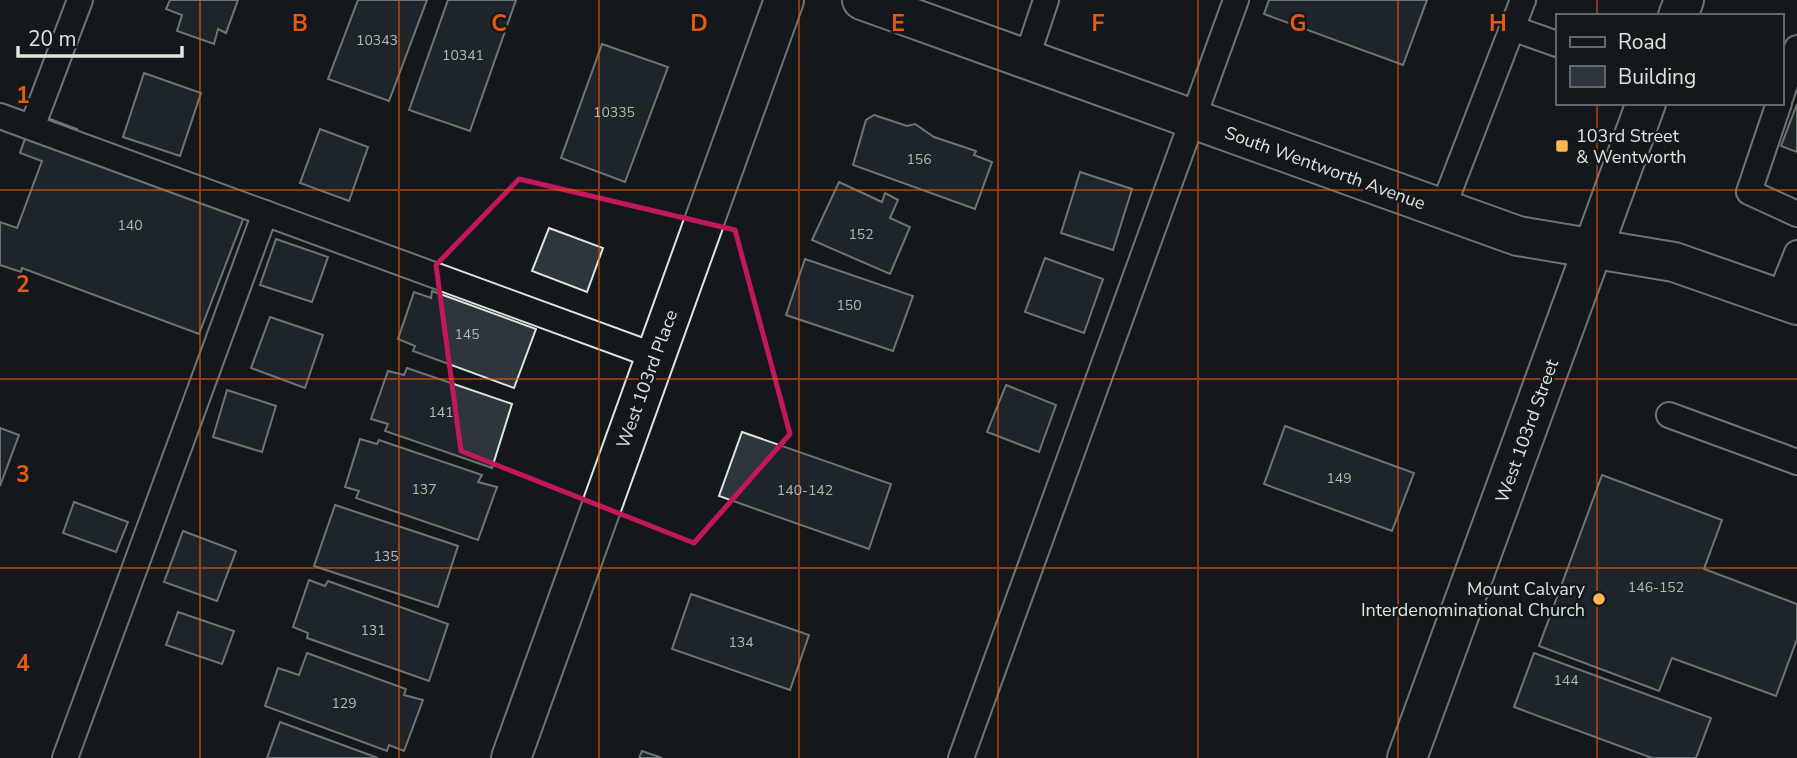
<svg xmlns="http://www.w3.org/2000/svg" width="1797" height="758" font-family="'Nunito Sans',sans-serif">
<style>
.building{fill:#2c363c;stroke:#d8e6dc;stroke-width:2}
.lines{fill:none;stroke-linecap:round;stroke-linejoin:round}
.lane-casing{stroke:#d8e6dc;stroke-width:28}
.street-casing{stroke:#d8e6dc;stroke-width:42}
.secondary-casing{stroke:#d8e6dc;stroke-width:42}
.lane{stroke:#14181c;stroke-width:24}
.street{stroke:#14181c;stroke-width:38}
.secondary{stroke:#14181c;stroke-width:38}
.marked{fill:none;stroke:#c2185b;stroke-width:5;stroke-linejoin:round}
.grid{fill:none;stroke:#e8590c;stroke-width:2;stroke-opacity:0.55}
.poi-dot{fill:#ffb74d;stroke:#14181c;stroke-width:2.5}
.labels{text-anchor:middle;stroke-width:5;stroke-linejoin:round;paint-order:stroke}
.number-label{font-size:14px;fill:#adbab4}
.poi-label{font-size:18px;fill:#d8e6dc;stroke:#14181c;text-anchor:start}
.street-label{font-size:18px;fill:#d8e6dc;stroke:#14181c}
.grid-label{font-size:23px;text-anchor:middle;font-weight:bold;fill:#e8590c;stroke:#14181c;stroke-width:5;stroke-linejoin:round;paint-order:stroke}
</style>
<rect width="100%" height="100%" fill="#14181c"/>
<g class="building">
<polygon points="170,0 238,0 226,33 218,29 214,44 177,31 182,15 166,9"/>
<polygon points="358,0 427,0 389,101 328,79"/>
<polygon points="448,0 516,0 470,131 409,110"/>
<polygon points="1269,0 1427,0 1403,65 1264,14"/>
<polygon points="602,44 668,67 625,182 561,158"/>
<polygon points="144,73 201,93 180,156 123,137"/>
<polygon points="1797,104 1797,152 1781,146"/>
<polygon points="34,113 77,129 71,142 247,209 199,334 22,268 21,272 0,265 0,222 17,228 42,161 20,153"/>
<polygon points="874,115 907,126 915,124 934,137 976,151 974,155 992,162 975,209 853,165 866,120"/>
<polygon points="320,129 368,147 349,201 300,183"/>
<polygon points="1080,172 1132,189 1113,250 1061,233"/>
<polygon points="839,182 882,202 885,193 898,200 890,218 910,227 890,274 812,240"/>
<polygon points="549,228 603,248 587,292 532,271"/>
<polygon points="276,239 328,257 312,302 260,285"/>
<polygon points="1045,258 1103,279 1084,333 1025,312"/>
<polygon points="805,259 913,296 893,351 786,315"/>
<polygon points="432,291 536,329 514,388 413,351 415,346 398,339 414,292 431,298"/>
<polygon points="270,317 323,335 305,388 251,368"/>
<polygon points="407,368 512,404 492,468 385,431 388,424 371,419 388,371 404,375"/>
<polygon points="1006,385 1056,405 1039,452 987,432"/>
<polygon points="227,390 276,406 262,452 213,437"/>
<polygon points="1285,426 1414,473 1392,531 1264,484"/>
<polygon points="0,428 19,435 0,486"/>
<polygon points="742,432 891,484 869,549 719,496"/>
<polygon points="360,439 377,444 379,440 482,475 478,482 497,487 478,540 356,498 359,491 345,487"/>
<polygon points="1602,475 1722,520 1704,569 1797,604 1797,639 1776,696 1672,658 1659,691 1539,646"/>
<polygon points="74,502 128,522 116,552 63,533"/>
<polygon points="335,505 458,546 438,607 314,566"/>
<polygon points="183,531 236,551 217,601 164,582"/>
<polygon points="309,580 325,586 328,581 448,624 429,681 307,638 308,633 293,627"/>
<polygon points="691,594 809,635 790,690 672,649"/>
<polygon points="178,612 234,631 222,664 166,645"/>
<polygon points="307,653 406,689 404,695 423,700 404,751 389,745 387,751 265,706 278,668 299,675"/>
<polygon points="1534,653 1711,718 1696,758 1652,758 1514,707"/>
<polygon points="280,722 378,758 267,758"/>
<polygon points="642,751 662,758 639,758"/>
</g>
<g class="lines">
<defs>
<g id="lane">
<polyline points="1512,28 1557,44"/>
<polyline points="1026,60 1046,0"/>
<polyline points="1781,96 1797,48"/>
<polyline points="1779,103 1749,192 1797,214"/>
<polyline points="0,116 655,356"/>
<polyline points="32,127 80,0"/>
<polyline points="1442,210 1523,0"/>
<polyline points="1779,298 1797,253"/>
<polyline points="1669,415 1797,462"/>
<polyline points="65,758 265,213"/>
<polyline points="961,758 1236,0"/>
</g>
<polyline id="street" points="511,758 784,0"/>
<g id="secondary">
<polyline points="862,0 1518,236 1674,262 1797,305"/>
<polyline points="1678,16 1684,0"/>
<polyline points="1407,758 1646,103"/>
</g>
</defs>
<use href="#lane" class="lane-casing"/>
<use href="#street" class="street-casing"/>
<use href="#secondary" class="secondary-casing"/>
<use href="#lane" class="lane"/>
<use href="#street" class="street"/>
<use href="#secondary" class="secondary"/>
</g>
<path d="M0 0H1797V758H0ZM519,179L735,230L790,434L694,543L461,451L436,265Z" fill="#14181c" fill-opacity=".55" fill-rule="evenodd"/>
<path class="marked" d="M519,179L735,230L790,434L694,543L461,451L436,265Z"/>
<path class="grid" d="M200,0V758M399,0V758M599,0V758M799,0V758M998,0V758M1198,0V758M1398,0V758M1597,0V16M1597,103V758M0,190H1797M0,379H1797M0,568H1797"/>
<g class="poi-dot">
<rect x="1555" y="139" width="14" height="14" rx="3.5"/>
<circle cx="1599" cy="599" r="7"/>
</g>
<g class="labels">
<g class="number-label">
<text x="377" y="45">10343</text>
<text x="463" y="60">10341</text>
<text x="614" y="117">10335</text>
<text x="919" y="164">156</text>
<text x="130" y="230">140</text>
<text x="861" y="239">152</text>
<text x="849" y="310">150</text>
<text x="467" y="339">145</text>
<text x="441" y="417">141</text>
<text x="1339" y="483">149</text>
<text x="424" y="494">137</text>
<text x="805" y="495">140-142</text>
<text x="386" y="561">135</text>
<text x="1656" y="592">146-152</text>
<text x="373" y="635">131</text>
<text x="741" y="647">134</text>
<text x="1566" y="685">144</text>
<text x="344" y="708">129</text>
</g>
<g class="poi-label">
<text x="1576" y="142">103rd Street<tspan x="1576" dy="21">&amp; Wentworth</tspan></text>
<text x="1585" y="595" text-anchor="end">Mount Calvary<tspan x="1585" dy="21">Interdenominational Church</tspan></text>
</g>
<g class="street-label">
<text transform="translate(1325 168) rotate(20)" y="6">South Wentworth Avenue</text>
<text transform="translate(647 379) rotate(-70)" y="6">West 103rd Place</text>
<text transform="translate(1527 431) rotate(-70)" y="6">West 103rd Street</text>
</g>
</g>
<g class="grid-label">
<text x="300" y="31">B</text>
<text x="499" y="31">C</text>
<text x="699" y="31">D</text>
<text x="898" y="31">E</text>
<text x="1098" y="31">F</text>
<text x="1298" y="31">G</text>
<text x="1498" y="31">H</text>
<text x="23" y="103">1</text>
<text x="23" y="292">2</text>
<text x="23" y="482">3</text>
<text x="23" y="671">4</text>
</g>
<rect x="1556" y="14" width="228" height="91" fill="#14181c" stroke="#626a69" stroke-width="2"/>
<rect x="1570" y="37" width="35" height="10" fill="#14181c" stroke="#626a69" stroke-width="2"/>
<text x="1618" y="49" font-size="21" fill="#d8e6dc">Road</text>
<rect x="1570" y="66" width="35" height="21" fill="#2c363c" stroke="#626a69" stroke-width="2"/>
<text x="1618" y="84" font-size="21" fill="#d8e6dc">Building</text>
<path d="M18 46v10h164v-10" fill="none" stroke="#d8e6dc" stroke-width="3.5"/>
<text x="28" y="46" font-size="21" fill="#d8e6dc" stroke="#14181c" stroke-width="5" paint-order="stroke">20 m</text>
</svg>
